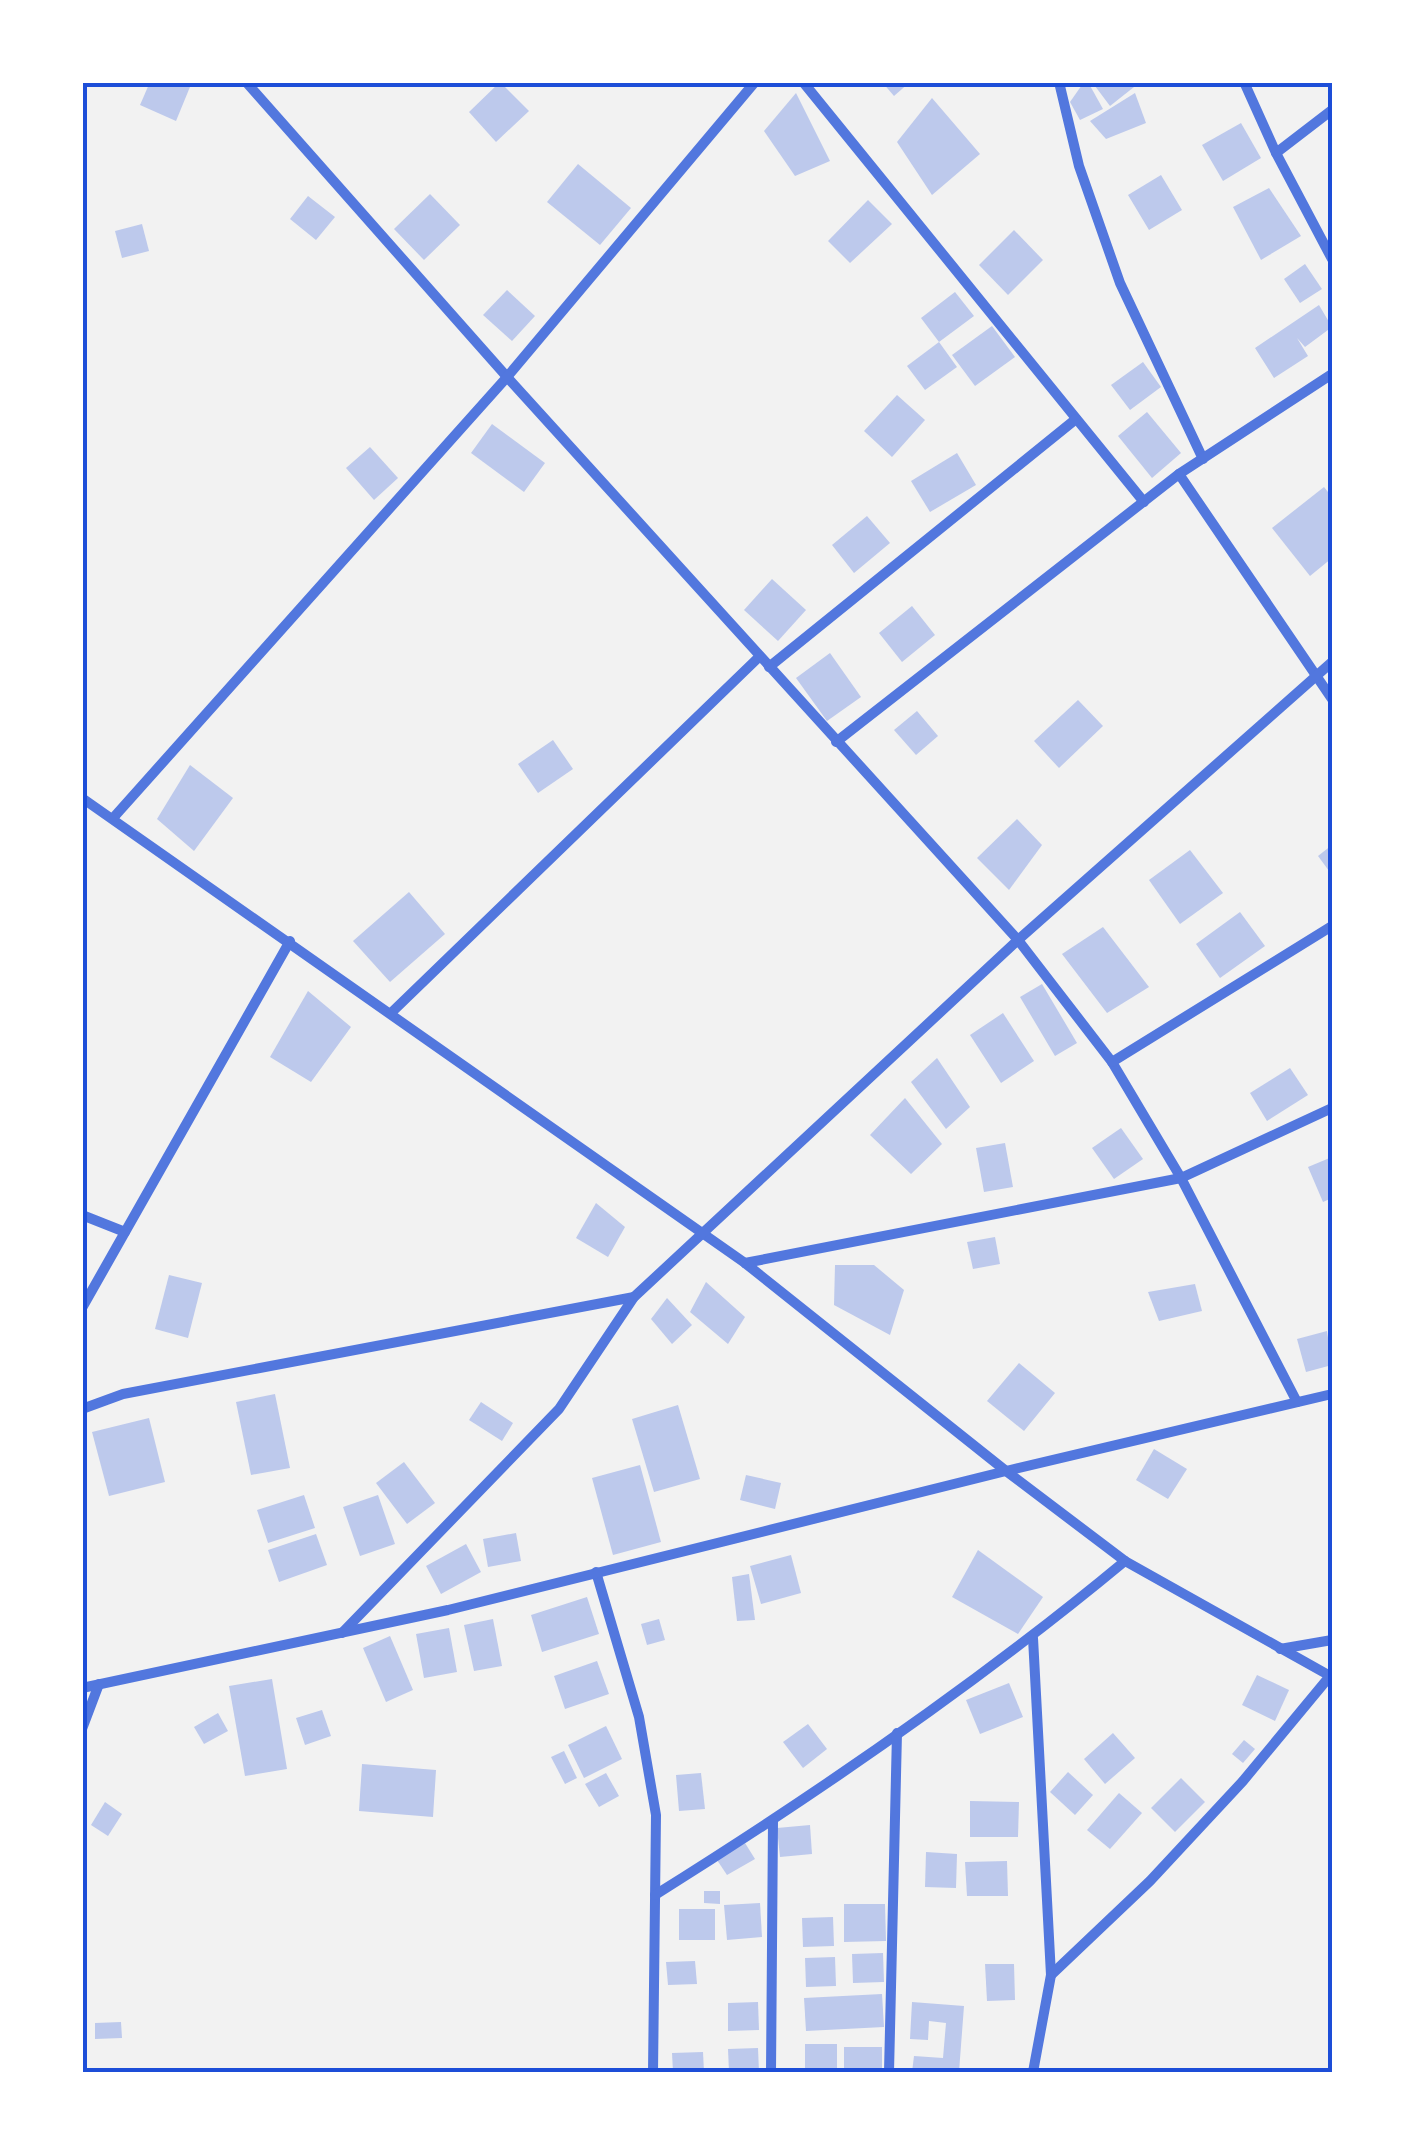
<svg xmlns="http://www.w3.org/2000/svg" width="1415" height="2155" font-family="'DM Sans',sans-serif">
<style>
.building{fill:#bdc9ec}
.lines{fill:none;stroke-linecap:round;stroke-linejoin:round}
.minor{stroke:#5277de;stroke-width:10}
.neatline{fill:none;stroke:#1d4ed8;stroke-width:4}
</style>
<rect width="100%" height="100%" fill="#f2f2f2"/>
<g class="building">
<polygon points="150,82 192,82 176,121 140,105"/>
<polygon points="500,82 529,111 496,142 469,112"/>
<polygon points="882,82 910,82 894,96"/>
<polygon points="1084,82 1088,82 1103,109 1080,120 1070,102"/>
<polygon points="1092,82 1131,82 1134,87 1110,106"/>
<polygon points="796,93 830,161 795,176 764,131"/>
<polygon points="1135,93 1146,123 1106,139 1090,121"/>
<polygon points="932,98 980,154 932,195 897,142"/>
<polygon points="1241,123 1261,158 1223,181 1202,145"/>
<polygon points="578,164 631,208 600,245 547,202"/>
<polygon points="1161,175 1182,210 1149,230 1128,195"/>
<polygon points="1269,188 1301,236 1261,260 1233,207"/>
<polygon points="430,194 460,225 424,260 394,229"/>
<polygon points="308,196 335,217 316,240 290,219"/>
<polygon points="868,200 892,224 850,263 828,241"/>
<polygon points="142,224 149,251 122,258 115,231"/>
<polygon points="1014,230 1043,260 1008,295 979,265"/>
<polygon points="1305,264 1322,289 1300,303 1284,279"/>
<polygon points="507,290 535,316 512,341 483,315"/>
<polygon points="955,292 974,316 939,342 921,318"/>
<polygon points="1319,305 1332,327 1305,347 1297,338 1308,356 1274,378 1255,348"/>
<polygon points="992,326 1015,357 975,386 952,355"/>
<polygon points="939,342 957,367 925,390 907,366"/>
<polygon points="1143,362 1161,387 1130,410 1111,385"/>
<polygon points="897,395 925,420 892,457 864,431"/>
<polygon points="1147,412 1181,453 1152,478 1118,436"/>
<polygon points="492,424 545,463 524,492 471,453"/>
<polygon points="370,447 398,478 374,500 346,468"/>
<polygon points="957,453 976,485 930,512 911,481"/>
<polygon points="1324,487 1332,497 1332,558 1310,576 1272,528"/>
<polygon points="867,516 890,543 854,573 832,545"/>
<polygon points="772,579 806,610 778,641 744,610"/>
<polygon points="912,606 935,635 902,662 879,633"/>
<polygon points="830,653 861,697 827,721 796,678"/>
<polygon points="1078,700 1103,726 1059,768 1034,741"/>
<polygon points="917,711 938,736 916,755 894,730"/>
<polygon points="553,740 573,769 538,793 518,764"/>
<polygon points="190,765 233,798 194,851 157,819"/>
<polygon points="1017,819 1042,845 1009,890 977,858"/>
<polygon points="1332,845 1332,875 1318,856"/>
<polygon points="1190,850 1223,893 1180,924 1149,880"/>
<polygon points="409,892 445,934 390,982 353,941"/>
<polygon points="1240,912 1265,946 1220,978 1196,944"/>
<polygon points="1103,927 1149,987 1107,1013 1062,954"/>
<polygon points="1042,984 1077,1043 1055,1056 1020,997"/>
<polygon points="308,991 351,1027 311,1082 270,1057"/>
<polygon points="1003,1013 1034,1061 1001,1083 970,1035"/>
<polygon points="937,1058 970,1107 946,1129 911,1082"/>
<polygon points="1290,1068 1308,1095 1267,1121 1250,1093"/>
<polygon points="905,1098 942,1144 911,1174 870,1135"/>
<polygon points="1121,1128 1143,1159 1114,1179 1092,1148"/>
<polygon points="1005,1143 1013,1187 984,1192 976,1148"/>
<polygon points="1332,1157 1332,1198 1323,1202 1308,1167"/>
<polygon points="596,1203 625,1227 608,1257 576,1238"/>
<polygon points="995,1237 1000,1264 973,1269 967,1242"/>
<polygon points="835,1265 874,1265 904,1290 890,1335 834,1305"/>
<polygon points="169,1275 202,1283 188,1338 155,1329"/>
<polygon points="706,1282 745,1317 728,1344 690,1312"/>
<polygon points="1195,1284 1202,1311 1159,1321 1148,1292"/>
<polygon points="667,1298 692,1325 672,1344 651,1319"/>
<polygon points="1327,1331 1332,1365 1306,1372 1297,1339"/>
<polygon points="1019,1363 1055,1393 1024,1431 987,1401"/>
<polygon points="275,1394 290,1468 251,1475 236,1402"/>
<polygon points="481,1402 513,1423 502,1441 469,1420"/>
<polygon points="678,1405 700,1479 654,1492 632,1419"/>
<polygon points="149,1418 165,1482 109,1496 92,1432"/>
<polygon points="1154,1449 1187,1469 1168,1499 1136,1480"/>
<polygon points="404,1462 435,1503 407,1524 376,1483"/>
<polygon points="640,1465 661,1542 613,1555 592,1478"/>
<polygon points="746,1475 781,1483 775,1509 740,1500"/>
<polygon points="304,1495 315,1528 268,1543 257,1510"/>
<polygon points="378,1495 395,1544 360,1556 343,1507"/>
<polygon points="516,1533 521,1561 488,1567 483,1539"/>
<polygon points="316,1534 327,1565 279,1582 268,1550"/>
<polygon points="466,1544 481,1572 441,1594 426,1566"/>
<polygon points="978,1550 1043,1597 1018,1634 952,1597"/>
<polygon points="791,1555 801,1593 761,1604 750,1566"/>
<polygon points="749,1574 755,1620 737,1621 732,1577"/>
<polygon points="587,1597 599,1634 542,1652 531,1615"/>
<polygon points="493,1619 502,1666 474,1671 464,1625"/>
<polygon points="659,1619 665,1640 647,1645 641,1624"/>
<polygon points="449,1628 457,1672 424,1678 416,1634"/>
<polygon points="390,1636 413,1690 386,1702 363,1648"/>
<polygon points="597,1661 609,1694 565,1709 554,1676"/>
<polygon points="1257,1675 1289,1690 1275,1721 1242,1705"/>
<polygon points="272,1679 287,1769 245,1776 229,1686"/>
<polygon points="1009,1683 1023,1717 980,1734 966,1700"/>
<polygon points="322,1710 331,1736 305,1745 296,1718"/>
<polygon points="218,1713 228,1731 204,1744 194,1727"/>
<polygon points="808,1724 827,1749 803,1768 783,1742"/>
<polygon points="606,1726 622,1759 584,1778 568,1745"/>
<polygon points="1113,1733 1135,1758 1105,1784 1084,1759"/>
<polygon points="1244,1740 1255,1749 1243,1763 1232,1754"/>
<polygon points="564,1751 577,1778 565,1784 551,1757"/>
<polygon points="362,1764 436,1770 433,1817 359,1811"/>
<polygon points="1068,1772 1093,1795 1075,1815 1050,1792"/>
<polygon points="606,1773 619,1796 599,1807 585,1784"/>
<polygon points="701,1773 705,1809 679,1811 676,1775"/>
<polygon points="1181,1778 1205,1802 1175,1832 1151,1808"/>
<polygon points="1119,1793 1142,1813 1110,1849 1087,1830"/>
<polygon points="970,1801 1019,1802 1018,1837 970,1837"/>
<polygon points="105,1802 122,1814 108,1836 91,1825"/>
<polygon points="810,1825 812,1854 780,1857 777,1828"/>
<polygon points="745,1843 755,1859 727,1875 717,1860"/>
<polygon points="926,1852 957,1854 956,1888 925,1887"/>
<polygon points="1007,1861 1008,1896 967,1896 965,1862"/>
<polygon points="704,1891 720,1891 720,1904 704,1903"/>
<polygon points="760,1903 762,1937 727,1940 724,1905"/>
<polygon points="844,1904 885,1904 886,1941 844,1942"/>
<rect x="679" y="1909" width="36" height="31"/>
<polygon points="833,1917 834,1946 803,1947 802,1918"/>
<polygon points="883,1953 884,1982 853,1983 852,1954"/>
<polygon points="835,1957 836,1986 806,1987 805,1958"/>
<polygon points="695,1961 697,1984 668,1985 666,1962"/>
<polygon points="985,1964 1014,1964 1015,2000 987,2001"/>
<polygon points="882,1994 884,2027 806,2031 804,1998"/>
<polygon points="758,2002 759,2030 728,2031 728,2003"/>
<polygon points="912,2002 964,2006 959,2072 912,2072 914,2056 943,2058 946,2023 929,2021 928,2040 910,2039"/>
<polygon points="121,2022 122,2038 95,2039 95,2023"/>
<rect x="805" y="2044" width="32" height="28"/>
<rect x="844" y="2047" width="38" height="25"/>
<polygon points="758,2048 759,2072 729,2072 728,2049"/>
<polygon points="703,2052 704,2072 673,2072 672,2053"/>
</g>
<g class="lines">
<g class="minor">
<polyline points="246,82 507,377 1018,940 1112,1062 1181,1178 1297,1402"/>
<polyline points="803,82 1144,502"/>
<polyline points="1059,82 1079,166 1120,283 1203,459"/>
<polyline points="1244,82 1276,153 1332,259"/>
<polyline points="1276,153 1332,110"/>
<polyline points="1179,474 1332,699"/>
<polyline points="769,667 1076,419"/>
<polyline points="836,742 1179,474 1332,374"/>
<polyline points="82,798 745,1263 1006,1471 1125,1561 1332,1677"/>
<polyline points="114,817 507,377 755,82"/>
<polyline points="391,1013 759,657"/>
<polyline points="1112,1062 1332,926"/>
<polyline points="82,1215 125,1232"/>
<polyline points="745,1263 1181,1178 1332,1108"/>
<polyline points="82,1308 290,941"/>
<polyline points="82,1409 123,1394 634,1297"/>
<polyline points="596,1572 639,1717 656,1815 653,2072"/>
<polyline points="342,1633 559,1409 634,1297 1018,940 1332,662"/>
<polyline points="1033,1638 1051,1975 1033,2072"/>
<polyline points="1280,1649 1332,1640"/>
<polyline points="82,1688 448,1610 1006,1471 1332,1394"/>
<polyline points="82,1729 99,1684"/>
<path d="M655,1895C818,1793 977,1684 1125,1561"/>
<polyline points="1051,1975 1150,1881 1243,1781 1330,1676"/>
<polyline points="771,2072 773,1821"/>
<polyline points="889,2072 897,1733"/>
</g>
</g>
<rect width="1415" height="2155" fill="none" stroke="#ffffff" stroke-width="170"/>
<rect x="85" y="85" width="1245" height="1985" class="neatline"/>
</svg>
